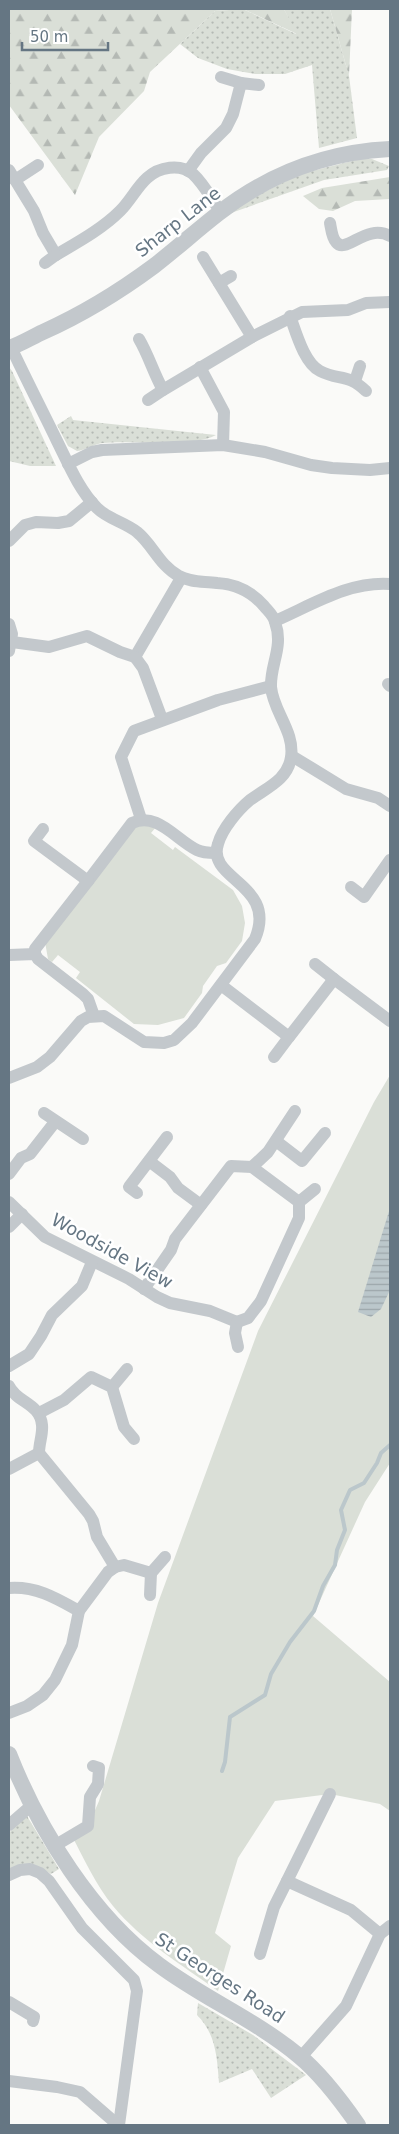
<svg xmlns="http://www.w3.org/2000/svg" width="399" height="2134" font-family="'DejaVu Sans',sans-serif">
<style>
.grass{fill:url(#grass-dots)}
.forest{fill:url(#forest-firs)}
.green{fill:#dadfd7}
.water{fill:url(#water-rules)}
.lines{fill:none;stroke-linecap:round;stroke-linejoin:round}
.stream{stroke:#bbc7cb;stroke-width:4}
.minor{stroke:#c3c8cc;stroke-width:12}
.tertiary{stroke:#c3c8cc;stroke-width:16}
.labels{text-anchor:middle;stroke-width:5;stroke-linejoin:round;paint-order:stroke}
.street-label{font-size:18px;fill:#657683;stroke:#fff}
</style>
<defs>
<pattern id="grass-dots" width="8" height="8" patternUnits="userSpaceOnUse" patternTransform="scale(1.25)"><rect width="8" height="8" fill="#dadfd7"/><path d="M2 2h.1M6 6h.1" fill="none" stroke="#b4b9b4" stroke-width="1.8" stroke-linecap="round"/></pattern>
<pattern id="forest-firs" width="22" height="20" patternUnits="userSpaceOnUse" patternTransform="scale(1.25)"><rect width="22" height="20" fill="#dadfd7"/><path d="M5 1l3.5 6h-7zM16 11l3.5 6h-7z" fill="#b4b9b4"/></pattern>
<pattern id="water-rules" width="6" height="5" patternUnits="userSpaceOnUse" patternTransform="scale(1.25)"><rect width="6" height="5" fill="#bbc7cb"/><path d="M0 2.5h6" fill="none" stroke="#9ca6aa"/></pattern>
</defs>
<rect width="100%" height="100%" fill="#fafaf8"/>
<g class="grass">
<polygon points="243,9 296,34 284,9 330,9 349,76 357,138 319,148 312,65 285,74 255,74 227,69 198,58 180,44 215,11"/>
<polygon points="360,159 372,159 389,166 387,170 324,180 231,213 246,201 300,174"/>
<polygon points="9,367 12,371 56,466 30,466 9,461"/>
<path d="M71,416L73,420L216,435C193,448 132,440 103,443C94,444 86,450 77,451L68,446L57,425Z"/>
<polygon points="27,1816 59,1869 51,1874 41,1868 9,1869 9,1834 11,1830"/>
<path d="M198,2003L253,2035L306,2075L271,2098L252,2069L219,2083C217,2057 216,2034 197,2015Z"/>
</g>
<g class="forest">
<polygon points="9,9 242,9 215,11 150,72 144,91 99,137 75,195 9,105"/>
<polygon points="243,9 284,9 297,34"/>
<polygon points="330,9 352,9 349,76"/>
<polygon points="390,177 390,199 355,201 333,211 319,209 303,196 322,188"/>
</g>
<g class="green">
<polygon points="152,823 156,827 151,833 173,850 175,847 233,890 242,906 245,923 242,941 226,963 217,966 203,986 202,993 184,1018 158,1025 134,1024 76,978 80,972 58,955 52,962 48,959 45,942 135,827"/>
<path d="M390,1075V1463L365,1502L313,1616L390,1682V1811L380,1804L330,1794L275,1801L238,1858L215,1933L231,1946L218,1991C182,1965 142,1941 113,1906C96,1885 84,1859 72,1836L88,1826L99,1801L158,1603L258,1331L374,1102Z"/>
</g>
<polygon class="water" points="390,1208 390,1290 381,1309 371,1317 358,1312"/>
<g class="lines">
<polyline class="stream" points="222,1771 225,1762 230,1717 265,1695 271,1674 290,1642 314,1611 323,1586 335,1565 337,1550 345,1530 341,1510 350,1490 364,1483 377,1463 381,1453 390,1445"/>
<g class="minor">
<polyline points="221,77 241,83"/>
<path d="M9,170L34,211L43,233L56,255C78,242 102,229 120,211C130,201 137,187 147,178C159,167 180,163 193,174C204,184 212,200 221,212"/>
<polyline points="188,171 201,153 226,128 233,114 241,83 259,85"/>
<polyline points="15,180 38,165"/>
<path d="M330,223C331,228 332,238 336,242C346,255 366,223 390,236"/>
<polyline points="203,257 252,337"/>
<polyline points="45,263 56,255"/>
<polyline points="219,283 231,276"/>
<path d="M290,316C296,332 304,363 320,371C339,381 347,373 366,391"/>
<path d="M139,339C149,356 153,372 163,390L252,337L302,312L348,310L366,303L390,302"/>
<polyline points="200,367 224,412 223,445"/>
<polyline points="355,381 360,366"/>
<polyline points="148,400 163,390"/>
<polyline points="68,464 92,452 102,450 223,445 265,452 311,465 332,468 370,470 390,468"/>
<polyline points="9,541 25,525 36,522 58,523 69,521 92,502"/>
<path d="M275,621C312,605 349,581 390,584"/>
<polyline points="9,624 12,634 9,651"/>
<polyline points="12,642 49,647 87,636 120,652 135,657 181,578"/>
<polyline points="135,657 143,668 162,719"/>
<polyline points="388,684 390,686"/>
<polyline points="292,756 346,789 378,798 390,806"/>
<polyline points="141,819 121,757 134,731 218,700 271,686"/>
<path d="M43,829L34,841L88,881L132,823C157,811 176,840 197,850C203,853 209,853 216,853"/>
<polyline points="351,887 364,897 390,860"/>
<polyline points="35,954 35,949 88,881"/>
<polyline points="9,955 35,954 38,959 83,994 88,999 94,1016"/>
<polyline points="315,964 334,979"/>
<polyline points="221,985 289,1037 274,1057"/>
<polyline points="289,1037 334,979 390,1021"/>
<path d="M9,1078L37,1067L50,1057L81,1021L88,1017L104,1016L144,1042L164,1043L174,1040L192,1023L255,939C278,884 206,880 218,844C222,829 238,810 250,800C266,788 288,780 291,757C295,732 273,711 271,687C270,664 284,647 275,622C274,616 268,611 264,606C252,592 236,584 217,583C204,581 191,583 179,576C159,565 153,545 137,532C124,522 108,519 97,508C79,490 68,463 57,441C42,410 26,379 11,347"/>
<polyline points="44,1113 83,1139"/>
<polyline points="276,1141 302,1161 325,1133"/>
<polyline points="149,1161 170,1177 178,1188 201,1205"/>
<polyline points="252,1167 268,1152 295,1111"/>
<polyline points="9,1174 21,1158 30,1154 55,1122"/>
<polyline points="137,1193 129,1187 167,1137"/>
<polyline points="9,1202 45,1237 129,1279 157,1297 170,1303 210,1311 237,1322"/>
<polyline points="299,1202 315,1189"/>
<polyline points="9,1227 22,1214"/>
<polyline points="144,1289 171,1250 175,1239 231,1166 252,1167 299,1202"/>
<polyline points="237,1322 248,1318 261,1301 299,1218 299,1202"/>
<polyline points="237,1322 235,1333 238,1347"/>
<polyline points="9,1366 29,1354 41,1336 52,1315 82,1286 92,1262"/>
<path d="M9,1386C17,1403 40,1403 42,1425C43,1434 39,1443 39,1453L89,1514L93,1521L97,1537L115,1567"/>
<polyline points="112,1387 127,1369"/>
<polyline points="39,1413 64,1400 91,1377 112,1387 124,1427 134,1439"/>
<polyline points="9,1469 39,1453"/>
<path d="M9,1588C36,1586 56,1598 79,1611"/>
<polyline points="150,1595 151,1573"/>
<polyline points="9,1713 27,1706 43,1695 55,1680 72,1645 79,1611 108,1572 115,1567 124,1565 151,1573 165,1557"/>
<polyline points="9,1825 32,1805"/>
<polyline points="56,1845 88,1826 90,1797 98,1784 99,1768 93,1766"/>
<polyline points="9,1875 20,1870 30,1869 40,1873 49,1881 82,1928 134,1980 137,1991 119,2125"/>
<polyline points="287,1881 330,1794"/>
<polyline points="260,1954 274,1907 287,1881 351,1910 380,1934"/>
<polyline points="9,2002 34,2017 33,2021"/>
<polyline points="301,2057 346,2006 380,1934 390,1926"/>
<polyline points="9,2081 57,2087 80,2092 118,2125"/>
</g>
<g class="tertiary">
<path d="M9,348C21,344 32,337 43,332C83,314 119,292 154,266C176,249 197,230 219,213C269,174 327,152 390,149"/>
<path d="M9,1754C39,1830 92,1916 159,1965C203,1998 256,2020 299,2056C321,2074 342,2102 358,2125"/>
</g>
</g>
<g class="labels">
<g class="street-label">
<text transform="translate(178 222) rotate(-38)" y="6">Sharp Lane</text>
<text transform="translate(112 1251) rotate(29)" y="6">Woodside View</text>
<text transform="translate(220 1978) rotate(33)" y="6">St Georges Road</text>
</g>
</g>
<rect width="399" height="2134" fill="none" stroke="#657683" stroke-width="20"/>
<path d="M22 42v8h86v-8" fill="none" stroke="#657683" stroke-width="2.5"/>
<text x="30" y="42" font-size="15" fill="#657683" stroke="#ffffff" stroke-width="4" paint-order="stroke">50 m</text>
</svg>
